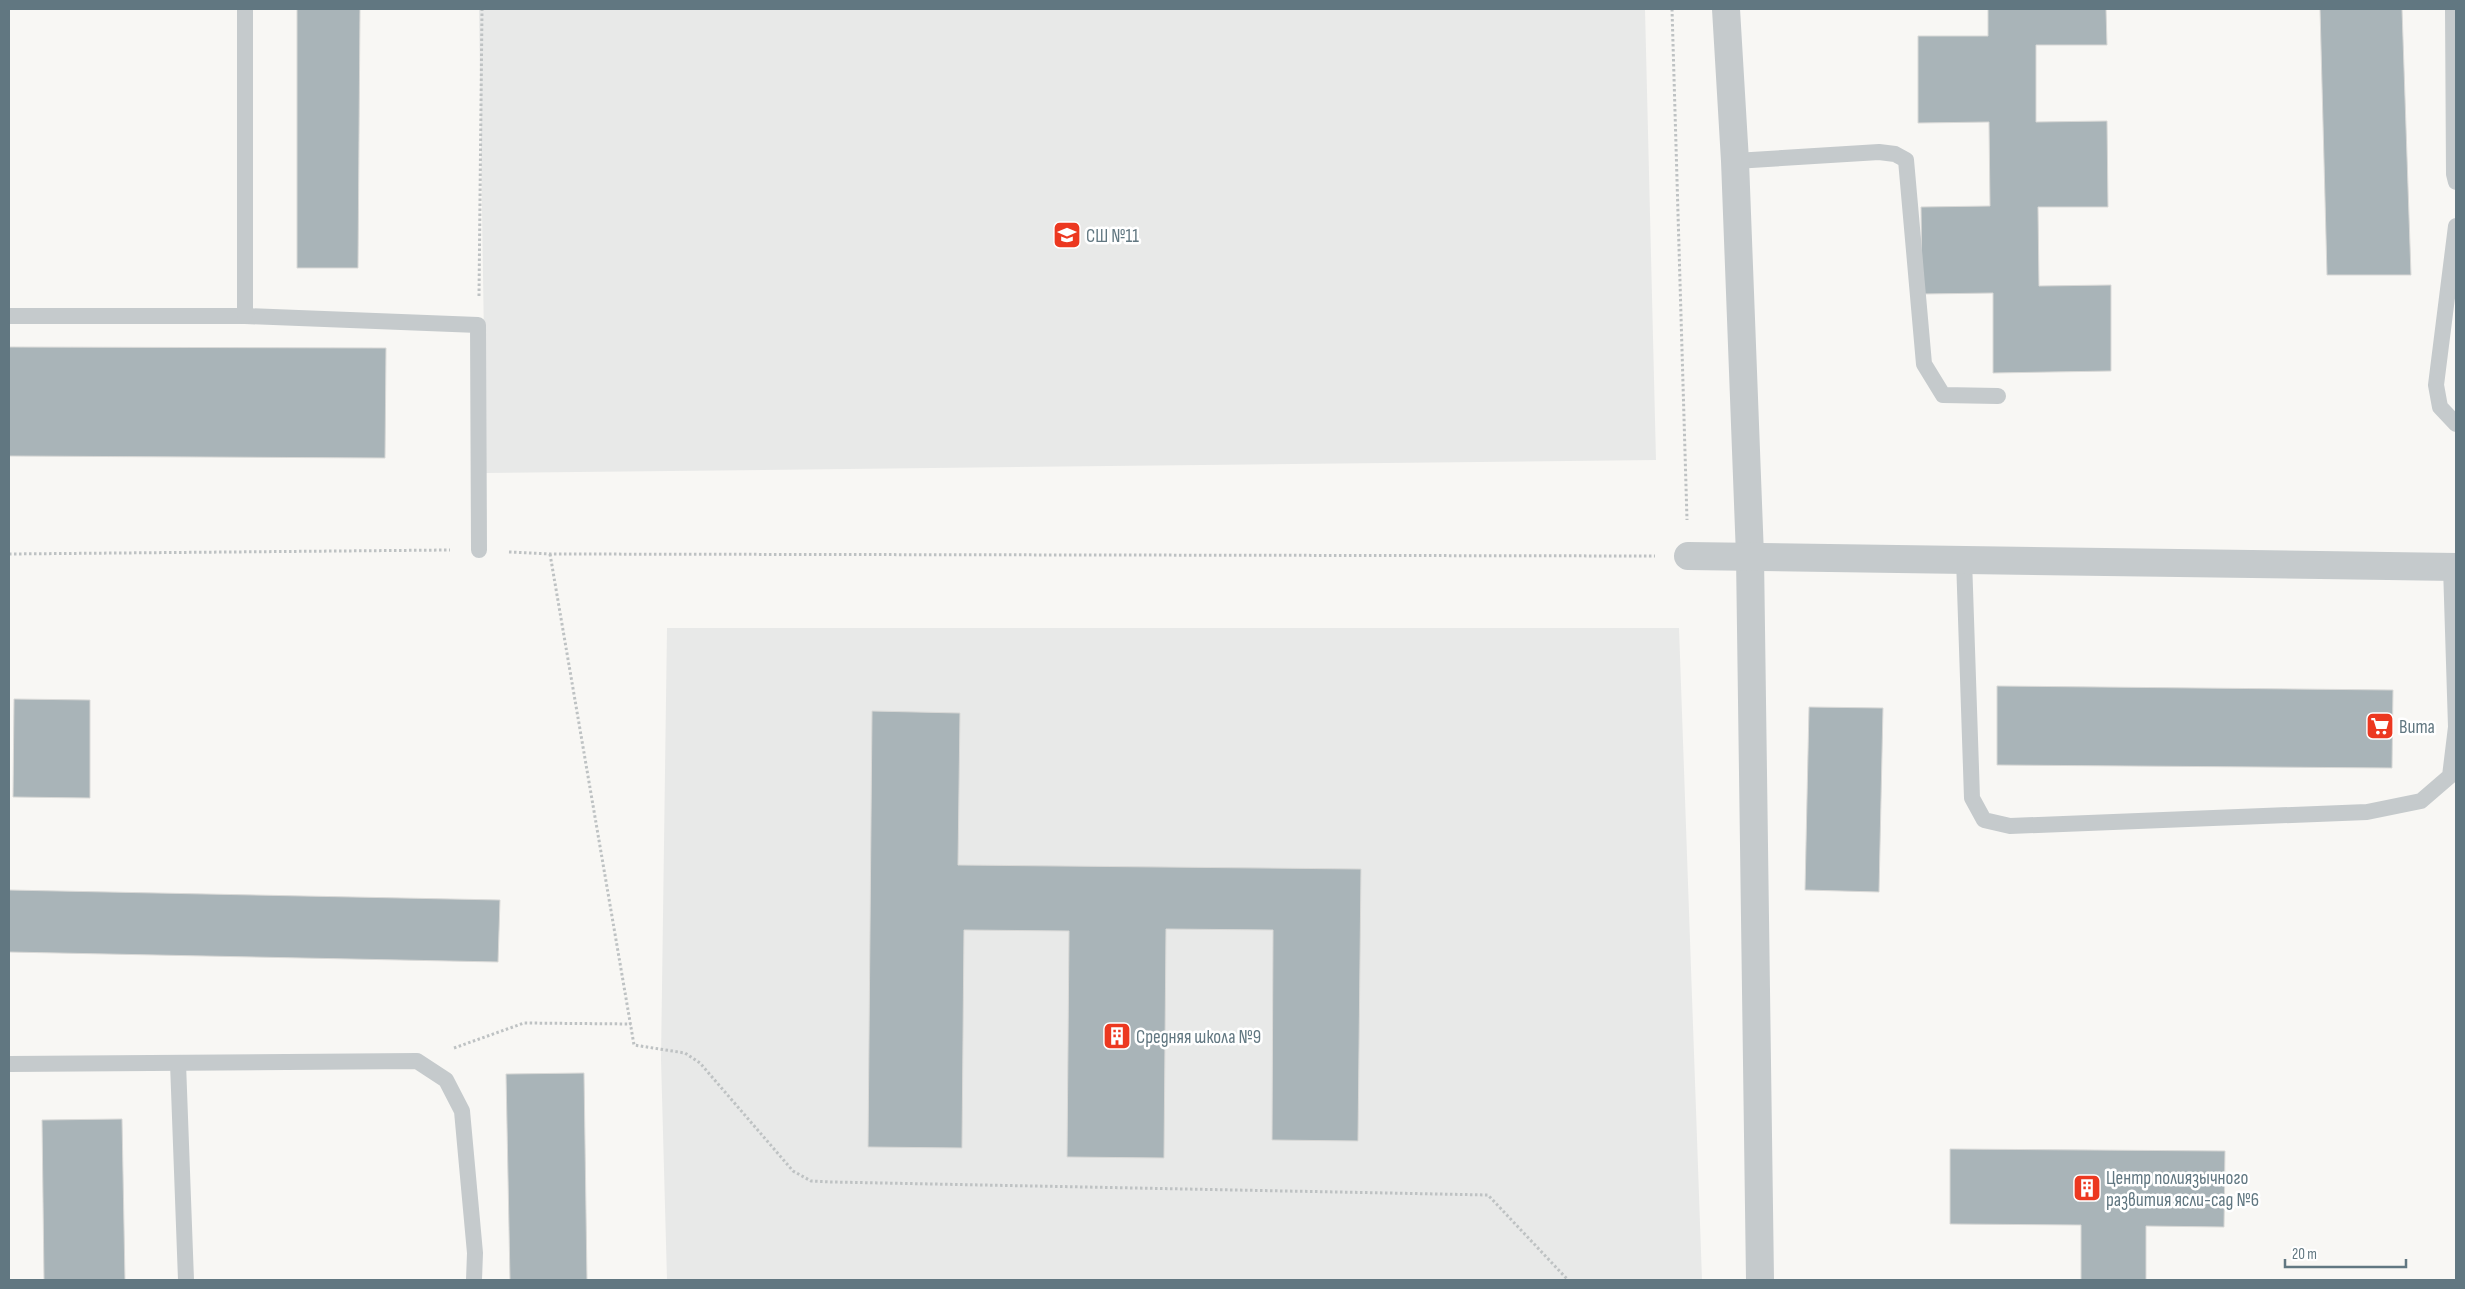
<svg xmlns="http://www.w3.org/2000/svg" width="2465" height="1289" font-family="'Sofia Sans Condensed',sans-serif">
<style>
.built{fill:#e8e9e8}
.building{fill:#a9b4b8;stroke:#d9d9d7}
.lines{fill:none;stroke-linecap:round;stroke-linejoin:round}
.path{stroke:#bec2c3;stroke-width:3;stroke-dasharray:2.5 2.5;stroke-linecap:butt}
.service{stroke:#c5cacc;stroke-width:16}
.minor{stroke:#c5cacc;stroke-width:28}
.labels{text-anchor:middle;stroke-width:5;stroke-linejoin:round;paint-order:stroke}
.poi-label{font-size:19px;fill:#617781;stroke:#fff;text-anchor:start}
</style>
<rect width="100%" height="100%" fill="#f8f7f4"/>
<g class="built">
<polygon points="479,9 1645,9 1656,460 486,473"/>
<polygon points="667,628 1679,628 1702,1280 667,1280 661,1059"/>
</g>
<g class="building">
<polygon points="297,9 360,9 358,268 297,268"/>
<polygon points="1988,9 2106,9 2107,45 2036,45 2036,122 2107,121 2108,207 2038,207 2039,286 2111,285 2111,371 1993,373 1993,293 1922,294 1921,207 1990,206 1989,122 1918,123 1918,36 1988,36"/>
<polygon points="2320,9 2402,9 2411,275 2327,275"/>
<polygon points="9,347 386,348 385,458 9,456"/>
<polygon points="1997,686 2393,690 2392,768 1997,765"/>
<polygon points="14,699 90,700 90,798 13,797"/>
<polygon points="1809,707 1883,708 1879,892 1805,890"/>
<polygon points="872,711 960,713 958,865 1361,869 1358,1141 1272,1140 1273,930 1166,929 1164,1158 1067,1157 1069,931 964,930 962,1148 868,1147"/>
<polygon points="9,890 500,900 498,962 9,952"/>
<polygon points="584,1073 587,1280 510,1280 506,1074"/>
<polygon points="122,1119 125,1280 44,1280 42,1120"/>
<polygon points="1950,1149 2225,1151 2224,1227 2146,1226 2146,1280 2081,1280 2081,1225 1950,1224"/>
</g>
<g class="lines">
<g class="path">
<polyline points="1672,9 1687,520"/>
<polyline points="479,296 482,9"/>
<polyline points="509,552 550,554 1655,556"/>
<polyline points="9,554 450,550"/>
<polyline points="550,554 634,1045 685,1053 700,1063 793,1171 811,1181 832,1182 1488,1195 1568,1280"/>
<polyline points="454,1048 524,1023 631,1024"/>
</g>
<g class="service">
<polyline points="2453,9 2454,174 2456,182"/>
<polyline points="1735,161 1879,152 1895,154 1906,160 1924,364 1943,395 1998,396"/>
<polyline points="2456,226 2436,385 2440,407 2456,424"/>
<polyline points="9,316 245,316 478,325 479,550"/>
<polyline points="245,316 245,9"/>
<polyline points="1964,559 1972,798 1984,820 2010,826 2367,812 2421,801 2450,776 2456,727"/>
<polyline points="2451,567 2456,727"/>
<polyline points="178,1063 186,1280"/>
<polyline points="9,1064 417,1061 446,1080 462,1111 475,1253 474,1280"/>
</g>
<g class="minor">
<polyline points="1726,9 1735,161 1750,556 1760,1280"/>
<polyline points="1688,556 2456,567"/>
</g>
</g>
<defs>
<symbol id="school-square" viewBox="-11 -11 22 22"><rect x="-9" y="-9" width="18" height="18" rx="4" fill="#ec3820" stroke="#fff"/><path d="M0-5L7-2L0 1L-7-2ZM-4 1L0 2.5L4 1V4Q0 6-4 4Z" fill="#fff"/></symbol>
<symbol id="supermarket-square" viewBox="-11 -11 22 22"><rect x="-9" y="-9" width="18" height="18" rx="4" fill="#ec3820" stroke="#fff"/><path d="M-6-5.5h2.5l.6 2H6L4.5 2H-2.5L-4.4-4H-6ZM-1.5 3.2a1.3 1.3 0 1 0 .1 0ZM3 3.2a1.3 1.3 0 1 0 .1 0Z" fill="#fff"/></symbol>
<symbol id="building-square" viewBox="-11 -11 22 22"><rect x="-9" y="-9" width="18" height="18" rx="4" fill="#ec3820" stroke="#fff"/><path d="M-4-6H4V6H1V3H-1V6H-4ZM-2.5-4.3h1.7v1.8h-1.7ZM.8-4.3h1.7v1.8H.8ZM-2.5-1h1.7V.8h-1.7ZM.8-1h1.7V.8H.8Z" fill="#fff"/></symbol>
</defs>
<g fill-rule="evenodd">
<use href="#school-square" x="1051" y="219" width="32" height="32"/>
<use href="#supermarket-square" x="2364" y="710" width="32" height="32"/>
<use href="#building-square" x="1101" y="1020" width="32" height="32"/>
<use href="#building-square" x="2071" y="1172" width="32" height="32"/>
</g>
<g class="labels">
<g class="poi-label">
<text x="1086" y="242">СШ №11</text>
<text x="2399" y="733">Вита</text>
<text x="1136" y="1043">Средняя школа №9</text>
<text x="2106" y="1184">Центр полиязычного<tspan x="2106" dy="22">развития ясли-сад №6</tspan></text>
</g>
</g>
<rect width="2465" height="1289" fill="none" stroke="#617781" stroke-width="20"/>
<path d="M2285 1259v8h121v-8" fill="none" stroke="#617781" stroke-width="2.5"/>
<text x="2292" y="1259" font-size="15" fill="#617781" stroke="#ffffff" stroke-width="4" paint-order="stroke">20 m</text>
</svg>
